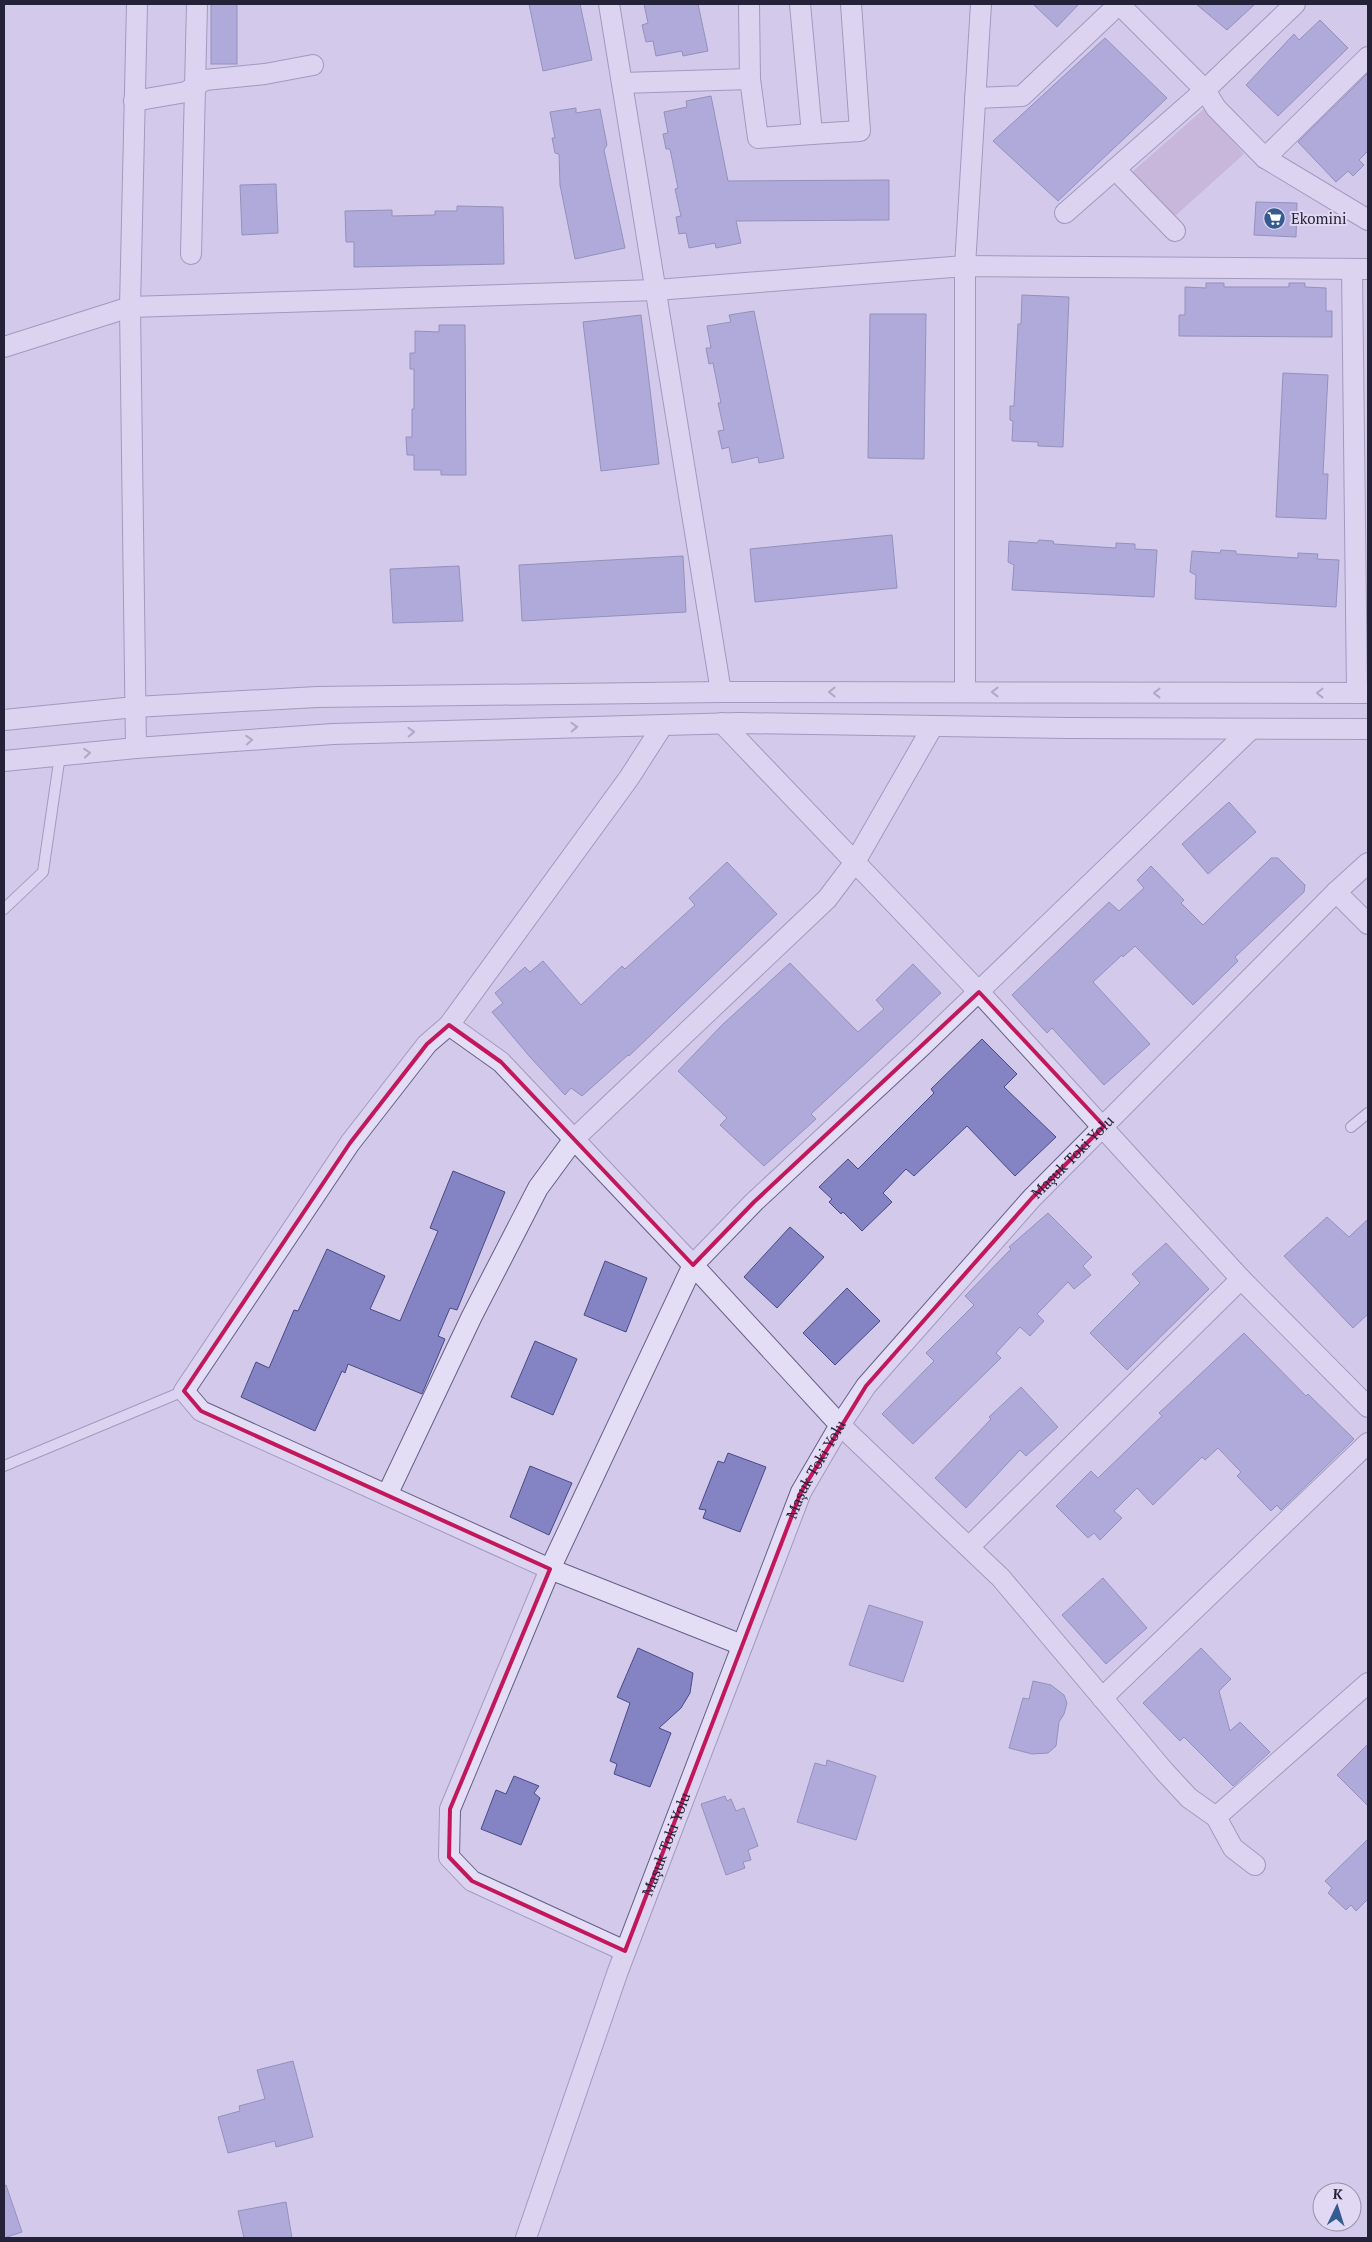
<svg xmlns="http://www.w3.org/2000/svg" width="1372" height="2242" font-family="'PT Serif',serif">
<style>
.green{fill:#bc9fc8}
.building{fill:#8484c5;stroke:#484a83}
.lines{fill:none;stroke-linecap:round;stroke-linejoin:round}
.lane-casing{stroke:#646086;stroke-width:12}
.street-casing{stroke:#646086;stroke-width:22}
.lane{stroke:#e4ddf6;stroke-width:10}
.street{stroke:#e4ddf6;stroke-width:20}
.oneway{stroke:#848097}
.marked{fill:none;stroke:#c2185b;stroke-width:4;stroke-linejoin:round}
.labels{text-anchor:middle;stroke-width:4;stroke-linejoin:round;paint-order:stroke}
.poi-label{font-size:15px;fill:#232238;stroke:#e1d9f3;text-anchor:start}
.street-label{font-size:15px;fill:#232238;stroke:#e1d9f3}
</style>
<rect width="100%" height="100%" fill="#d3caeb"/>
<polygon class="green" points="1204,109 1244,154 1174,217 1132,172"/>
<g class="building">
<rect x="211" y="4" width="26" height="60"/>
<polygon points="529,4 580,4 592,60 543,71"/>
<polygon points="644,4 698,4 708,51 683,56 682,51 656,56 653,41 646,42 642,25 648,23"/>
<polygon points="1033,4 1079,4 1057,27"/>
<polygon points="1196,4 1255,4 1227,30"/>
<polygon points="1320,20 1348,48 1278,116 1246,85 1294,34 1299,40"/>
<polygon points="1105,38 1167,98 1058,201 993,141"/>
<polygon points="1368,73 1368,151 1359,160 1364,165 1353,176 1348,171 1336,182 1298,142"/>
<polygon points="711,96 728,181 889,180 889,220 736,221 741,243 716,248 715,243 689,248 686,233 679,234 676,217 681,216 675,189 678,188 670,149 666,149 663,134 668,133 664,112 687,107 686,101"/>
<polygon points="576,108 576,113 600,109 607,145 604,150 625,248 575,259 560,185 559,154 555,153 552,138 555,138 550,112"/>
<polygon points="276,184 278,233 242,235 240,185"/>
<polygon points="1256,202 1297,203 1296,237 1254,235"/>
<polygon points="457,206 503,207 504,264 354,267 354,242 346,242 345,211 392,210 392,216 435,215 435,211 457,211"/>
<polygon points="1206,283 1224,283 1224,287 1289,287 1289,283 1305,283 1305,287 1326,288 1326,311 1332,311 1332,337 1179,336 1179,315 1185,315 1185,287 1206,288"/>
<polygon points="1022,295 1069,297 1063,447 1038,446 1038,442 1012,441 1013,421 1010,420 1010,406 1014,406 1018,324 1021,324"/>
<polygon points="754,311 784,458 759,463 758,457 732,463 729,447 722,449 718,431 724,430 718,403 721,403 713,363 709,364 706,348 711,348 707,326 731,322 729,315"/>
<polygon points="870,314 926,314 924,459 868,458"/>
<polygon points="641,315 659,464 601,471 583,322"/>
<polygon points="439,325 465,325 466,475 441,475 441,470 414,470 414,455 407,455 406,437 412,437 412,409 414,409 414,369 410,369 410,353 415,353 415,331 439,332"/>
<polygon points="1283,373 1328,375 1323,474 1328,474 1326,519 1276,517"/>
<polygon points="892,535 897,588 755,602 750,549"/>
<polygon points="1039,540 1053,541 1054,544 1116,548 1116,543 1135,544 1135,549 1157,550 1154,597 1012,590 1014,565 1008,562 1009,541 1037,543"/>
<polygon points="1221,550 1236,551 1236,554 1298,558 1298,553 1318,554 1317,559 1339,560 1336,607 1195,599 1196,575 1190,572 1192,551 1220,553"/>
<polygon points="683,556 686,612 522,621 519,565"/>
<polygon points="459,566 463,621 393,623 390,569"/>
<polygon points="1229,802 1256,832 1208,874 1182,844"/>
<polygon points="1271,858 1278,858 1305,885 1304,892 1235,957 1238,961 1193,1005 1135,946 1123,957 1122,955 1093,982 1150,1044 1104,1085 1052,1028 1047,1033 1012,995 1109,902 1119,911 1144,888 1137,880 1151,866 1184,900 1181,903 1203,925"/>
<polygon points="727,862 777,914 629,1056 628,1055 582,1096 571,1088 565,1095 530,1057 492,1012 503,1003 495,993 525,967 530,972 543,961 581,1005 622,966 625,969 695,905 689,898"/>
<polygon points="790,963 858,1032 884,1009 876,1000 913,964 941,993 811,1114 816,1119 764,1166 720,1125 727,1118 678,1071 722,1025"/>
<polygon points="982,1039 1017,1074 1004,1087 1056,1137 1015,1176 967,1126 914,1176 906,1169 883,1193 892,1202 862,1231 843,1212 841,1214 829,1202 832,1199 819,1187 848,1159 858,1169 934,1093 931,1089"/>
<polygon points="453,1171 505,1192 457,1310 450,1308 438,1336 445,1339 422,1394 348,1364 345,1373 342,1371 315,1431 241,1397 256,1362 269,1368 294,1310 298,1311 327,1249 385,1276 370,1309 400,1321 438,1231 430,1228"/>
<polygon points="1048,1213 1092,1257 1083,1266 1091,1275 1074,1289 1068,1282 1037,1314 1044,1321 1030,1336 1020,1327 996,1353 1001,1358 913,1444 882,1414 934,1361 926,1353 974,1305 965,1296 1011,1249 1009,1247"/>
<polygon points="1327,1217 1349,1237 1368,1219 1368,1314 1353,1328 1284,1256"/>
<polygon points="790,1227 824,1257 777,1308 744,1277"/>
<polygon points="1166,1243 1209,1289 1127,1370 1090,1333 1140,1283 1132,1274"/>
<polygon points="605,1261 647,1278 626,1332 584,1315"/>
<polygon points="847,1288 880,1321 835,1365 803,1333"/>
<polygon points="1244,1333 1306,1396 1308,1394 1354,1439 1281,1510 1277,1505 1271,1511 1237,1476 1241,1472 1218,1448 1205,1460 1202,1457 1153,1505 1137,1488 1114,1511 1122,1518 1100,1540 1094,1533 1088,1538 1056,1506 1091,1471 1098,1478 1162,1416 1159,1413"/>
<polygon points="535,1341 577,1359 553,1415 511,1397"/>
<polygon points="1021,1387 1058,1427 1026,1456 1020,1450 966,1508 935,1478 991,1419 989,1417"/>
<polygon points="728,1453 766,1467 740,1532 703,1518 706,1510 699,1509 718,1461 724,1463"/>
<polygon points="530,1466 572,1483 549,1535 510,1517"/>
<polygon points="1103,1578 1147,1628 1106,1664 1062,1615"/>
<polygon points="869,1605 923,1622 903,1682 849,1665"/>
<polygon points="638,1648 693,1673 690,1693 681,1708 659,1728 671,1733 650,1787 614,1774 617,1764 610,1761 630,1703 617,1697"/>
<polygon points="1201,1648 1231,1679 1219,1691 1230,1731 1240,1722 1270,1752 1233,1786 1184,1737 1180,1741 1143,1703"/>
<polygon points="1033,1681 1051,1685 1064,1695 1067,1703 1064,1714 1059,1722 1056,1746 1048,1753 1032,1754 1009,1748 1023,1698 1029,1699"/>
<polygon points="1368,1744 1368,1806 1337,1775"/>
<polygon points="827,1760 876,1776 856,1840 797,1822 815,1763 826,1766"/>
<polygon points="514,1776 539,1786 534,1793 540,1798 521,1845 481,1829 496,1790 506,1794"/>
<polygon points="725,1796 727,1801 731,1799 736,1811 744,1808 758,1846 748,1850 751,1860 743,1862 745,1868 726,1875 701,1804"/>
<polygon points="1368,1839 1368,1899 1356,1911 1351,1905 1346,1910 1328,1893 1332,1888 1325,1881"/>
<polygon points="293,2061 313,2137 276,2147 275,2141 228,2153 218,2117 240,2111 239,2106 265,2099 257,2070"/>
<polygon points="6,2185 22,2232 4,2238 4,2186"/>
<polygon points="286,2202 292,2238 244,2238 238,2211"/>
</g>
<g class="lines">
<defs>
<g id="lane">
<polyline points="4,909 43,872 60,755"/>
<polyline points="1351,1127 1368,1113"/>
<polyline points="4,1466 184,1391"/>
</g>
<g id="street">
<polyline points="609,4 721,692"/>
<polyline points="749,4 750,79 758,138 812,134"/>
<polyline points="800,4 812,134 860,131 851,4"/>
<polyline points="1119,4 1205,90 1216,108 1265,158 1368,220"/>
<polyline points="622,83 750,79"/>
<polyline points="975,98 1022,96 1119,4"/>
<polyline points="134,101 186,92 205,80 265,74 313,65"/>
<polyline points="1265,158 1368,57"/>
<polyline points="1115,169 1175,231"/>
<polyline points="1065,213 1205,90 1295,4"/>
<polyline points="191,254 197,4"/>
<polyline points="1352,269 1357,693"/>
<polyline points="4,347 130,307 656,290 965,266 1368,269"/>
<polyline points="965,692 965,266 981,4"/>
<polyline points="4,720 135,707 317,697 721,692 1368,693"/>
<polyline points="722,723 979,992 1241,1279 1368,1407"/>
<polyline points="663,725 629,778 449,1025 427,1044 350,1143 184,1391 201,1411 550,1569 742,1645"/>
<polyline points="136,748 130,307 137,4"/>
<polyline points="4,761 136,748 333,734 739,723 1069,728 1368,729"/>
<polyline points="1336,892 1368,924"/>
<polyline points="449,1025 501,1062 693,1265 840,1425 1001,1578 1164,1771 1189,1798 1216,1817 1233,1848 1255,1865"/>
<polyline points="387,1495 472,1316 538,1188 574,1139 827,899 855,862 933,726"/>
<polyline points="969,1547 1241,1279"/>
<polyline points="1102,1698 1368,1443"/>
<polyline points="1216,1817 1368,1683"/>
<polyline points="625,1951 472,1881 449,1857 450,1809 550,1569 693,1265 754,1202 921,1047 1251,729"/>
<path id="s1" d="M526,2238L618,1971L801,1492L840,1425L866,1386L1032,1198L1336,892L1368,863"/>
</g>
</defs>
<use href="#lane" class="lane-casing"/>
<use href="#street" class="street-casing"/>
<use href="#lane" class="lane"/>
<use href="#street" class="street"/>
</g>
<defs><path id="oneway-chevron" d="M-2-3.5L2.5 0L-2 3.5" fill="none" stroke-width="1.6" stroke-linecap="round" stroke-linejoin="round" transform="scale(1.25)"/></defs>
<g class="oneway">
<use href="#oneway-chevron" transform="translate(832 692) rotate(-180)"/>
<use href="#oneway-chevron" transform="translate(995 692) rotate(-180)"/>
<use href="#oneway-chevron" transform="translate(1157 693) rotate(-180)"/>
<use href="#oneway-chevron" transform="translate(1320 693) rotate(-180)"/>
<use href="#oneway-chevron" transform="translate(574 727) rotate(-2)"/>
<use href="#oneway-chevron" transform="translate(411 732) rotate(-2)"/>
<use href="#oneway-chevron" transform="translate(249 740) rotate(-4)"/>
<use href="#oneway-chevron" transform="translate(87 753) rotate(-5)"/>
</g>
<path d="M0 0H1372V2242H0ZM979,992L1104,1126L1032,1198L866,1386L801,1492L625,1951L472,1881L449,1857L450,1809L550,1569L201,1411L184,1391L350,1143L427,1044L449,1025L501,1062L693,1265L754,1202Z" fill="#d3caeb" fill-opacity=".55" fill-rule="evenodd"/>
<path class="marked" d="M979,992L1104,1126L1032,1198L866,1386L801,1492L625,1951L472,1881L449,1857L450,1809L550,1569L201,1411L184,1391L350,1143L427,1044L449,1025L501,1062L693,1265L754,1202Z"/>
<defs>
<symbol id="supermarket-disc" viewBox="-11 -11 22 22"><circle r="9.5" fill="#355c90" stroke="#e1d9f3"/><path d="M-6-5.5h2.5l.6 2H6L4.5 2H-2.5L-4.4-4H-6ZM-1.5 3.2a1.3 1.3 0 1 0 .1 0ZM3 3.2a1.3 1.3 0 1 0 .1 0Z" fill="#fff"/></symbol>
</defs>
<g fill-rule="evenodd">
<use href="#supermarket-disc" x="1262" y="206" width="25" height="25"/>
</g>
<g class="labels">
<g class="poi-label">
<text x="1291" y="224">Ekomini</text>
</g>
<g class="street-label">
<text dy="5" stroke="none"><textPath href="#s1" startOffset="1228">Maşuk Toki Yolu</textPath></text>
<text dy="5" stroke="none"><textPath href="#s1" startOffset="822">Maşuk Toki Yolu</textPath></text>
<text dy="5" stroke="none"><textPath href="#s1" startOffset="418">Maşuk Toki Yolu</textPath></text>
</g>
</g>
<rect width="1372" height="2242" fill="none" stroke="#232238" stroke-width="10"/>
<g transform="translate(1337 2207) rotate(4)"><circle r="24" fill="#e1d9f3" stroke="#9590a8"/>
<path d="M0-4L9 19L0 12L-9 19Z" fill="#355c90"/>
<text y="-8" font-size="14" font-weight="bold" text-anchor="middle" fill="#232238">K</text>
</g>
</svg>
